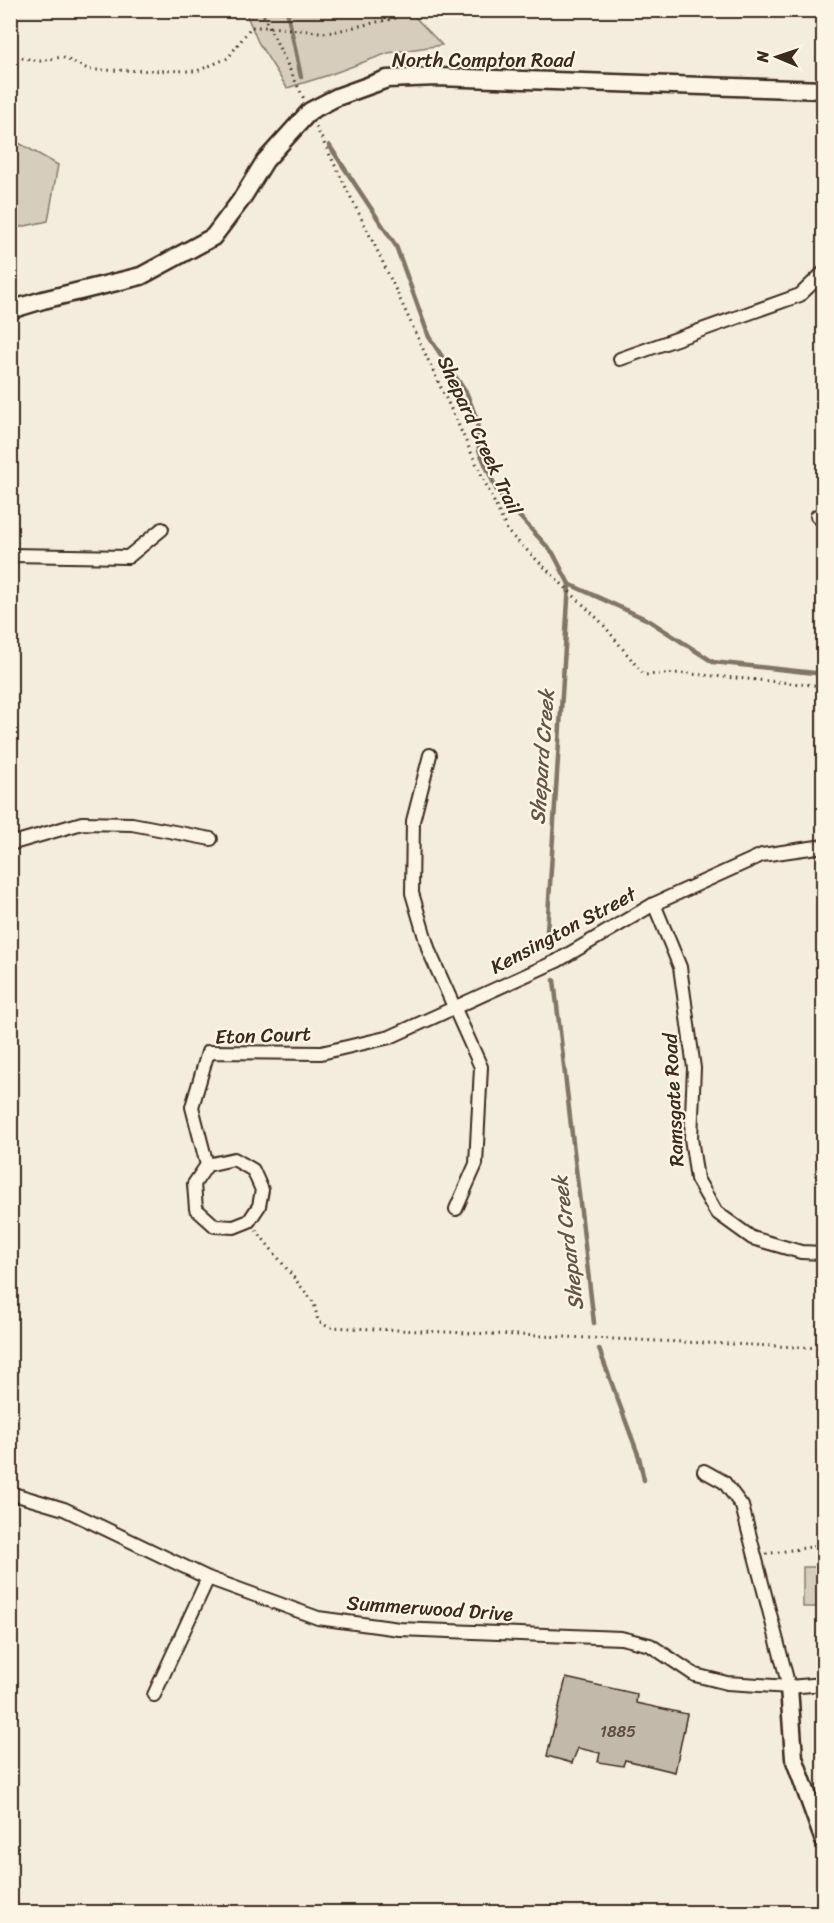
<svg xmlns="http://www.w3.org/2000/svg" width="834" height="1923" font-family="Sriracha,sans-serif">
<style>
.green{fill:#d6cdbd;stroke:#887c6e;stroke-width:1.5}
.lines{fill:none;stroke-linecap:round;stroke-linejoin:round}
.stream{stroke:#817466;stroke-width:4.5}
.building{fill:#c3b9aa;stroke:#3b2a1e;stroke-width:1.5}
.street-casing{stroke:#3b2a1e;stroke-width:16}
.secondary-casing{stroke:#3b2a1e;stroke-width:21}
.path{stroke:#3b2a1e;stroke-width:3;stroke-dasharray:1.5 4.5;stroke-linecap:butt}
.street{stroke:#fcf5e5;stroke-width:12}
.secondary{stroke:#fcf5e5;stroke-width:16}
.labels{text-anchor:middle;stroke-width:4.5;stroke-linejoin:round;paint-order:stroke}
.number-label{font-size:16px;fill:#5d4e41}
.street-label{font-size:20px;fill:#3b2a1e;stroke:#fcf5e5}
.water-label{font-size:21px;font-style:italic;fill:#645548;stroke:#fcf5e5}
</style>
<rect width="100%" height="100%" fill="#f4eddd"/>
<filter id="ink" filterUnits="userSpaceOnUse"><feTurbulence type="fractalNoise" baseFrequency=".0167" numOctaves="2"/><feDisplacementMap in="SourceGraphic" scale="12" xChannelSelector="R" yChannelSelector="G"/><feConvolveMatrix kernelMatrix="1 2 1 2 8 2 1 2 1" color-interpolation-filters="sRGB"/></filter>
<g filter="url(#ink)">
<g class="green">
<polygon points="245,11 409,11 442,45 388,53 329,75 287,88 258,42"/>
<polygon points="10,138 58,165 48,221 11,229"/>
<rect x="803" y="1567" width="20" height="40"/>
</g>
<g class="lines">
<g class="stream">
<polyline points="287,10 301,77"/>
<polyline points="329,145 396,246 429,337 467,394 477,420 479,450 498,493 553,553 569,584 547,932"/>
<polyline points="569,584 648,620 713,662 824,674"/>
<polyline points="554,980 594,1323"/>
<polyline points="599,1349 639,1457 644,1480"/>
</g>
</g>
<polygon class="building" points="566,1678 637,1694 636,1703 687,1714 675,1772 625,1760 623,1766 598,1762 600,1753 578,1748 572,1763 547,1756"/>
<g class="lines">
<defs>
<g id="street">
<polyline points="620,359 800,295 824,272"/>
<polyline points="817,516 824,522"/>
<polyline points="10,555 128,557 162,529"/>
<polyline points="430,755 413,821 412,893 429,951 481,1067 476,1164 456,1209"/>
<polyline points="10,844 82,823 132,824 211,839"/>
<polyline points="654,904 680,967 694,1068 691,1138 697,1179 716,1212 752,1238 801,1252 824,1253"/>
<polyline points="207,1165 194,1184 196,1209 215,1226 234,1227 249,1221 259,1206 262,1190 253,1170 234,1159 207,1165 192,1107 208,1052 321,1053 390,1037 557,961 654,904 762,855 824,846"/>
<polyline points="704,1471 724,1482 742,1506 789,1687"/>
<polyline points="10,1493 64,1509 208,1578 318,1618 399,1629 621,1638 650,1645 695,1675 727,1683 789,1687 824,1684"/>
<polyline points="154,1695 208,1578"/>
<polyline points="10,1911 13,1912"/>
<polyline points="817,1912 824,1909"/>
</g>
<g id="secondary">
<polyline points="10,310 43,300 141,276 213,237 241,200 265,161 310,111 337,97 387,79 437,77 824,90"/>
<polyline points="789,1687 794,1758 824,1841"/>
</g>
</defs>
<use href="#street" class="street-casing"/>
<use href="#secondary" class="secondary-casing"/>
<g class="path">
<polyline points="261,10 304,99"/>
<polyline points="10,56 40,61 62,57 90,70 197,71 228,58 251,27 270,27 328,33 413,14 419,10"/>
<polyline points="316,127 379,254 508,532 602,623 644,675 680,673 824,686"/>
<polyline points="256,1230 314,1303 318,1321 328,1327 824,1348"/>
<polyline points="766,1554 824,1545"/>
</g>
<use href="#street" class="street"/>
<use href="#secondary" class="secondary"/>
</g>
</g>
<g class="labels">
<g class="number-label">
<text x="618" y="1737">1885</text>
</g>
<g class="street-label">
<text x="483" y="67">North Compton Road</text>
<text transform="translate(480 435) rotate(65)" y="7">Shepard Creek Trail</text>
<text transform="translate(563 930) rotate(-28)" y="7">Kensington Street</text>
<text transform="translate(263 1035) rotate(-2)" y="7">Eton Court</text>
<text transform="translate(673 1100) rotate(-93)" y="7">Ramsgate Road</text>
<text transform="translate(430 1608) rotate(4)" y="7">Summerwood Drive</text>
</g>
<g class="water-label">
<text transform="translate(542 757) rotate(-86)" y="7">Shepard Creek</text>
<text transform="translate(568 1243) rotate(-97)" y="7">Shepard Creek</text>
</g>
</g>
<rect width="834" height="1923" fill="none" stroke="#fcf5e5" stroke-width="36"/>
<rect x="18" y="18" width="798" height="1887" fill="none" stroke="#3b2a1e" stroke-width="2" filter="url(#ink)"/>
<g transform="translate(777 57) rotate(272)" stroke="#fcf5e5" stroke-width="4.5" paint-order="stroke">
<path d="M0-4.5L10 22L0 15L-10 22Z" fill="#3b2a1e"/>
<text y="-9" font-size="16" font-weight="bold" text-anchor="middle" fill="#3b2a1e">N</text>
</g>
</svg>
